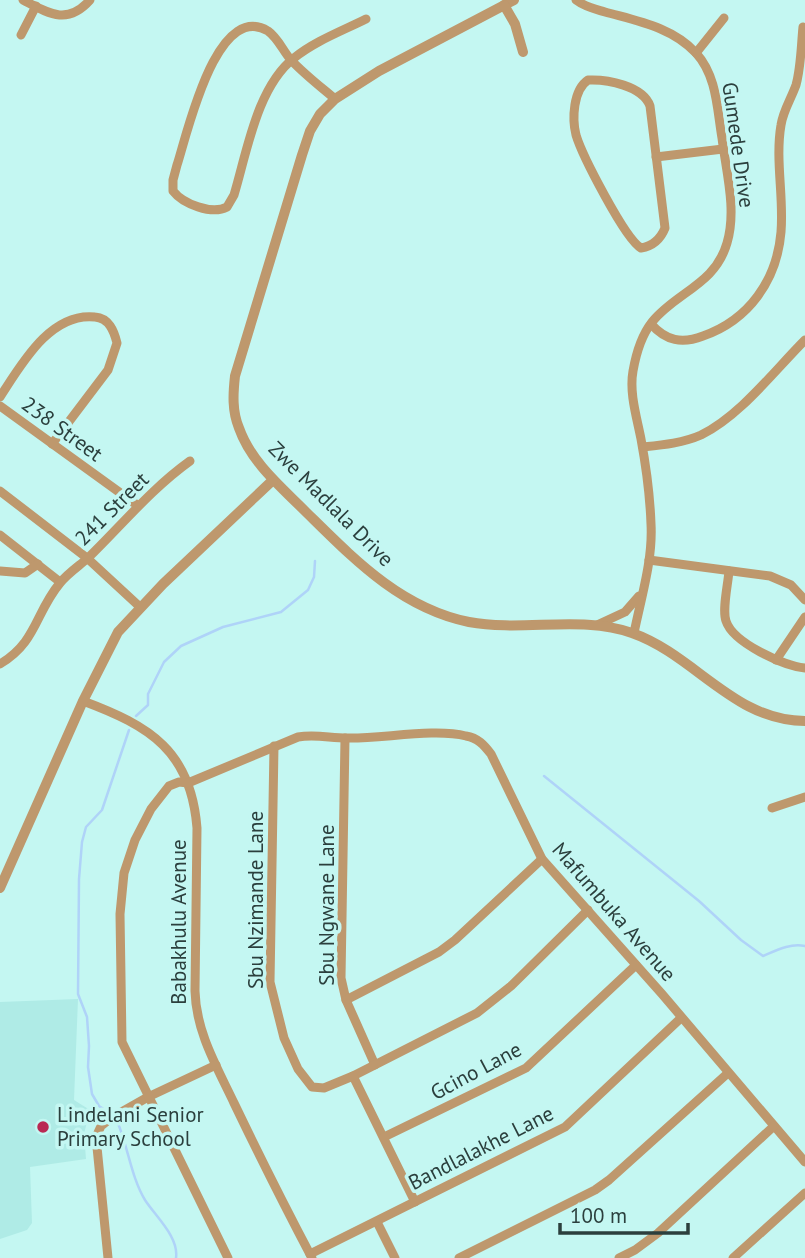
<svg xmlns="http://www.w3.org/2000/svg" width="805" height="1258" font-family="'PT Sans',sans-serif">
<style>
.built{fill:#afebe6}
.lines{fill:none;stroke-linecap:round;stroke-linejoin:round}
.stream{stroke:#afd3f8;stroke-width:2.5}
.minor{stroke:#be986d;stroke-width:9}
.tertiary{stroke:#be986d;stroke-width:10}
.poi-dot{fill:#b92953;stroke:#c4f7f2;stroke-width:2.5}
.labels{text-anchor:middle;stroke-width:7;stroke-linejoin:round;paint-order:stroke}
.street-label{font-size:21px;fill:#2b3f3d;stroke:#c4f7f2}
.poi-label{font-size:21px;fill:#2b3f3d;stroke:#c4f7f2;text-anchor:start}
</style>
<rect width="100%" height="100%" fill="#c4f7f2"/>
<polygon class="built" points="78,999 74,1100 90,1110 84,1134 86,1159 30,1167 32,1223 27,1230 0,1239 0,1002"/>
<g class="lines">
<g class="stream">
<polyline points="136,716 148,705 148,694 164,662 181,646 223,627 281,612 308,590 314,577 315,561"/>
<path d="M544,776L699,901L741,940L763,956C777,950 790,943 805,946"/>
<polyline points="108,1112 99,1106 92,1094 88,1067 89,1046 87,1017 78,994 79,879 82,842 86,827 102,810 129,730"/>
<path d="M117,1121C128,1146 131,1177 145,1200C156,1217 179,1237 176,1258"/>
</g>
<g class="minor">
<path d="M23,0C48,13 67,26 90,0"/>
<path d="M576,0C585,7 595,9 605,12C637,21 672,27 696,53C717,76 717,109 722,138C726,171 737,210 727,243C715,285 676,292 652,322C641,336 636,354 633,371C629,393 637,418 641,439C646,466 650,496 651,524C653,560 641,598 634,633"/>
<polyline points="21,35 36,6"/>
<polyline points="696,53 724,18"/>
<path d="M588,80C607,79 643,86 650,106L665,228C661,238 653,246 641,248C625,239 582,155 576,135C572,119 573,90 588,80Z"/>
<path d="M335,99C321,87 304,74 291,60C283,51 278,38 268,31C216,0 187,135 177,165L173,180V191C183,204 212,215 227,207L234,195C247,152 257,87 294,58C315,41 342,31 366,19"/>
<polyline points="656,157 723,149"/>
<path d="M651,324C666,341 682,344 703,336C749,320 777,280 781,232C784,197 775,160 781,125C783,111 791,99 796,85C801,67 801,47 803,27"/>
<path d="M0,397C21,365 50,312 95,317C109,318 114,331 117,343L108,370L52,444"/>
<polyline points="0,406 137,505"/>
<path d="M643,447C662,445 683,443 701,435C740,416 774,371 805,340"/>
<polyline points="0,491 87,558 140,607"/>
<polyline points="0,535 60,582"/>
<polyline points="649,560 770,576 791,585 805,600"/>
<polyline points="0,571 25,573 38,564"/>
<path d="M729,571C728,584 722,610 726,621C733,643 784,666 805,668"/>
<polyline points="597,625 625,612 639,596"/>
<polyline points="776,660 805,617"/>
<path d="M0,664C37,642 35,613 60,583C68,573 79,566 88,558C122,525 151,489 190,461"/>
<path d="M83,701C150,726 191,751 197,828L195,991C196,1032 217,1067 234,1103C259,1155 285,1207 312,1258"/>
<polyline points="345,738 341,978 346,1000 375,1065"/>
<polyline points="274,746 270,982 284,1038 298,1069 312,1087 324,1088 353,1076 477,1013 511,986 588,910"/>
<polyline points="772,808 805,797"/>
<polyline points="346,1000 439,952 455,940 542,859"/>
<polyline points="353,1076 415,1202"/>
<polyline points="384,1137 526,1068 636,965"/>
<polyline points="377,1222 395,1258"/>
<polyline points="310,1254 565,1127 681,1018"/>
<polyline points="108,1258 96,1137 101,1126 111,1118 148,1097 216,1065"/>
<path d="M228,1258L122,1042L120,914L124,873L135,840L151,809L169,786L179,782L188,783L298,737C315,734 330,738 347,738C381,739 434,728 466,736C478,738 484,745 491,754L542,859L662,994L805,1162"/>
<polyline points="459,1258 595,1190 609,1180 728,1073"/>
<polyline points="619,1258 635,1250 658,1233 774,1126"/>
<polyline points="733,1258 805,1193"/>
</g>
<g class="tertiary">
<path d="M514,0L379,71L335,99L320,114L310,131L302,155L235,376C233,394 232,411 239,428C251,462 280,486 305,511C353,558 400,608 469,622C523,632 582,615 632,633C695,655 734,721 805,721"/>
<polyline points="504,5 515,24 523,52"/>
<polyline points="0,888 83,701 118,632 163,584 273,480"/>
</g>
</g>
<circle class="poi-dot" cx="43" cy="1127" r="7"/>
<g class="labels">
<g class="street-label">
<text transform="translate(738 145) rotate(82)" y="7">Gumede Drive</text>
<text transform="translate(62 429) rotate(36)" y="7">238 Street</text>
<text transform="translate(331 504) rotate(45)" y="7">Zwe Madlala Drive</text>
<text transform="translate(112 509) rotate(-45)" y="7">241 Street</text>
<text transform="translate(256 900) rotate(-90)" y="7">Sbu Nzimande Lane</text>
<text transform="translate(327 905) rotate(-90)" y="7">Sbu Ngwane Lane</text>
<text transform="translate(614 912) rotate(49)" y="7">Mafumbuka Avenue</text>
<text transform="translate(179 922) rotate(-90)" y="7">Babakhulu Avenue</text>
<text transform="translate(476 1071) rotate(-28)" y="7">Gcino Lane</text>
<text transform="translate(481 1148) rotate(-27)" y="7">Bandlalakhe Lane</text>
</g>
<g class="poi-label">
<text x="57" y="1122">Lindelani Senior<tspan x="57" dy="24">Primary School</tspan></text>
</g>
</g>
<path d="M560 1223v10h128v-10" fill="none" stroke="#2b3f3d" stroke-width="3.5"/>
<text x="570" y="1223" font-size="21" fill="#2b3f3d" stroke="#c4f7f2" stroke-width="5" paint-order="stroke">100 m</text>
</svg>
